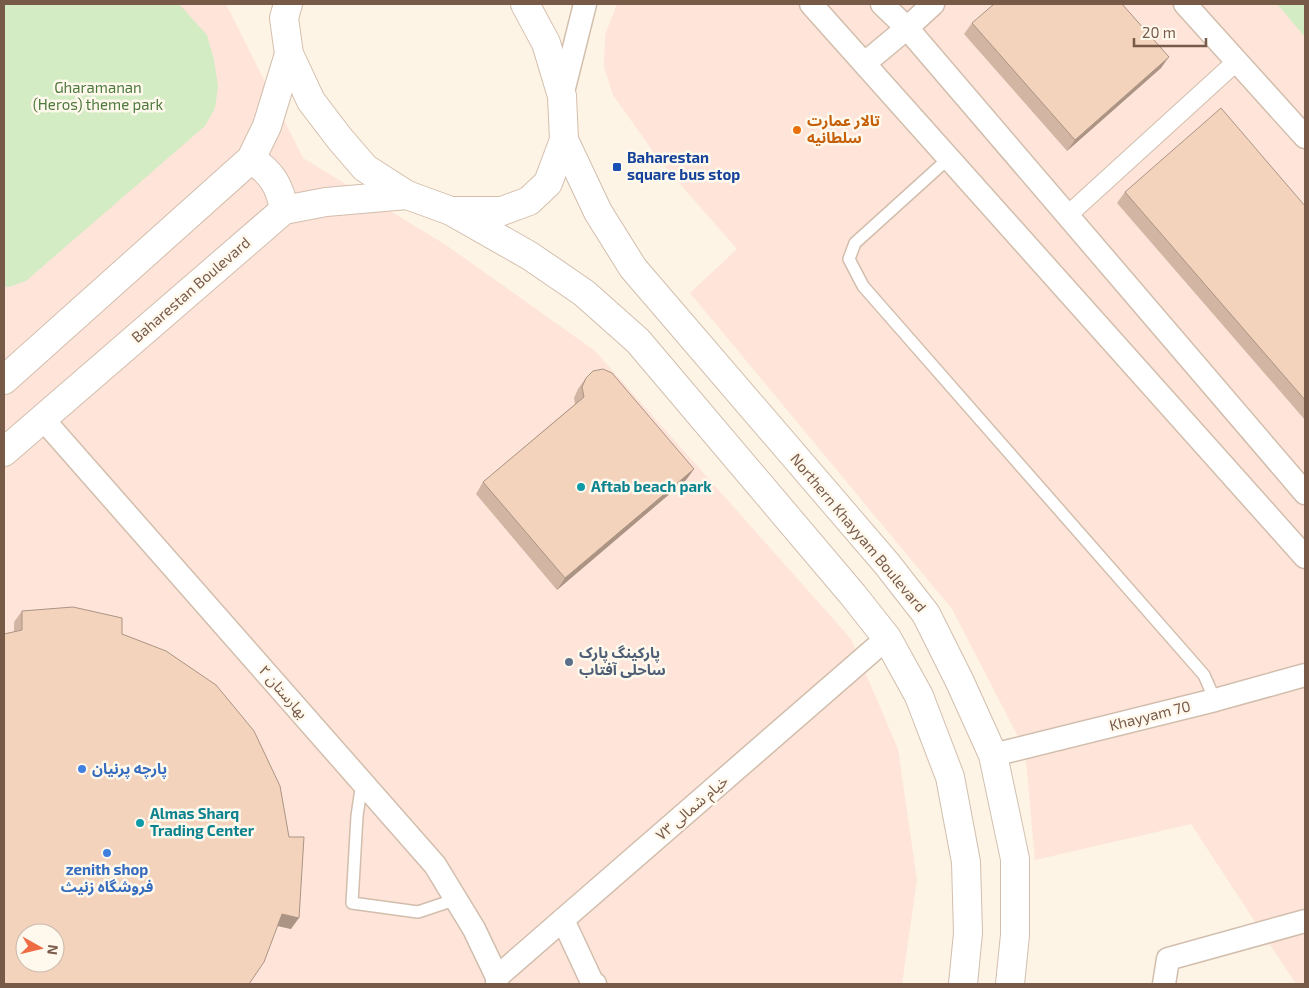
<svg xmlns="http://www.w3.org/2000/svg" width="1309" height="988" font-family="'Exo 2','Noto Sans Arabic',sans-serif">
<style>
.commercial{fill:#fee4d9;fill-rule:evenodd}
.green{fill:#d3ecc3}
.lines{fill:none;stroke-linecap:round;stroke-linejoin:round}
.service-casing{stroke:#d2bead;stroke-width:14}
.pedestrian-casing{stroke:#d2bead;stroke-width:20}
.minor-casing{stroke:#d2bead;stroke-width:25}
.tertiary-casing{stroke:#d2bead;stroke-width:30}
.secondary-casing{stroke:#d5beab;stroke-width:30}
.service{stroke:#fff;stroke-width:11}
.pedestrian{stroke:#fff;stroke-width:18}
.minor{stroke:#fff;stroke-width:22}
.tertiary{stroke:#fff;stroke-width:28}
.secondary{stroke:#fff;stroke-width:28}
.wall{fill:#d2b5a2}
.shaded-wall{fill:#ab9484}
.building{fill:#f4d3bc;stroke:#ab9484;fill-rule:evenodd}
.food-dot{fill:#e8710a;stroke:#fff8ed;stroke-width:2}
.transit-dot{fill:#1a4fb4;stroke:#fff8ed;stroke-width:2}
.culture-dot{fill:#0f9aa8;stroke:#fff8ed;stroke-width:2}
.service-dot{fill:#5c6f8a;stroke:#fff8ed;stroke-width:2}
.shop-dot{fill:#3f7fe0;stroke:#fff8ed;stroke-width:2}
.labels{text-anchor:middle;stroke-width:5;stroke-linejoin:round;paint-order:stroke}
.park-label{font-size:15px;fill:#4e793d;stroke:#fff8ed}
.food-label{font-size:15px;font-weight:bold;fill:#c56008;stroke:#fff8ed;text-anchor:start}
.transit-label{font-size:15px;font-weight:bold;fill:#164399;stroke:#fff8ed;text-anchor:start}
.street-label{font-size:15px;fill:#785a49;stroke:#fff8ed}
.culture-label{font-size:15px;font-weight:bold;fill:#0d838f;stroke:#fff8ed;text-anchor:start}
.service-label{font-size:15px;font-weight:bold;fill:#4e5e75;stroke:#fff8ed;text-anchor:start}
.shop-label{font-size:15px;font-weight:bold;fill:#366cbe;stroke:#fff8ed;text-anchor:start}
</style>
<rect width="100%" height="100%" fill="#fdf4e6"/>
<g class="commercial">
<path d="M4,4H226L303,158L446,245L595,351L851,639L898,749L917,880L902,984H4ZM25,933H55V963H25Z"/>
<polygon points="617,4 1305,4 1305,984 1296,984 1191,824 1035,860 1025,750 952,609 690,293 737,249 659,160 613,95 604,67 605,35"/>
</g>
<g class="green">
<polygon points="4,4 179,4 207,35 214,60 218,86 215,108 205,126 26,281 9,287 4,286"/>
<polygon points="1277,4 1305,4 1305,37"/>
</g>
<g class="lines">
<defs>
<g id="service">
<polyline points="949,158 855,243 849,259 863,286 1204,675 1215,700"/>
<polyline points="362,782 357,816 352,903 418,912 457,899"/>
</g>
<polyline id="pedestrian" points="1068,215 1237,61"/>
<g id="minor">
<polyline points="811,4 1305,557"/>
<polyline points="882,4 907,28 1305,493"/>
<polyline points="1185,4 1305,137"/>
<polyline points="865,63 907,28 933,4"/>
<polyline points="562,96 585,4"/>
<polyline points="42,418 435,865 474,929 497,977 497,984"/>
<polyline points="993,755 1215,700 1305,675"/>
<polyline points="563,920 592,982 595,984"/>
<polyline points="497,977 887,638"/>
<polyline points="1164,984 1168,959 1305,921"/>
</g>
<g id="tertiary">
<polyline points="564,140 598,212 633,268 887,564 926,614 960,682 993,755 1015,859 1015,935 1010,984"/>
<path d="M251,159C272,173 280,186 284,210"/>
<polyline points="451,211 530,256 584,293 638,341 853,595 887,638 919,696 950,777 966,862 968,933 963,984"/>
<polyline points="4,380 251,159 267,126 289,54"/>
<polyline points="4,452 284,210 326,202 407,195"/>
</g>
<polyline id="secondary" points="288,4 284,18 289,54 311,101 340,139 365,168 407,195 451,211 502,211 529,201 548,183 564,140 562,96 546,43 525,4"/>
</defs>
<use href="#service" class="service-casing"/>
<use href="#pedestrian" class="pedestrian-casing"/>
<use href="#minor" class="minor-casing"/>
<use href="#tertiary" class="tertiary-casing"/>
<use href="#secondary" class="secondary-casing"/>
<use href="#service" class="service"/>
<use href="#pedestrian" class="pedestrian"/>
<use href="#minor" class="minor"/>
<use href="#tertiary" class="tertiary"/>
<use href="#secondary" class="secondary"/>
</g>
<g class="wall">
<polygon points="972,23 1161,68 1067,151 964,34"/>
<polygon points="1125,192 1305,206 1305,420 1117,203"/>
<polygon points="586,378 694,469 686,480 557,590 476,494 483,482 575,404 574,398 578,389"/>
<polygon points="22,611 122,634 291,929 277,926 14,632 14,622"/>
</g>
<g class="shaded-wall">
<polygon points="1169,57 1161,68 1067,151 1075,140"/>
<polygon points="694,469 686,480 557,590 565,578"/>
<polygon points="282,914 299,918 291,929 274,925"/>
</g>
<g class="building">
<polygon points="994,4 1122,4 1169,57 1075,140 972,23"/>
<polygon points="1221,108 1305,206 1305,400 1125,192"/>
<polygon points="603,369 612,373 694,469 565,578 483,482 584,397 582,387 586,378 593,371"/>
<path d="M73,607L122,618V634L166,651L216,685L254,731L280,786L289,837H304L299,918L282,914L264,962L249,984H4V634L22,630V611ZM25,933H55V963H25Z"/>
</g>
<circle class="food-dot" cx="797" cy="130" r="5"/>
<rect class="transit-dot" x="612" y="162" width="10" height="10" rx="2.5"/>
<g class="culture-dot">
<circle cx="581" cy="487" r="5"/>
<circle cx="140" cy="823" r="5"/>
</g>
<circle class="service-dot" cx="569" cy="662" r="5"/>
<g class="shop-dot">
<circle cx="82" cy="769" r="5"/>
<circle cx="107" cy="853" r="5"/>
</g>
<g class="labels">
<g class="park-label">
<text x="98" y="93">Gharamanan<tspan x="98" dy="17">(Heros) theme park</tspan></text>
</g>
<g class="food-label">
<text x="807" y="126">تالار عمارت<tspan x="807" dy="17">سلطانیه</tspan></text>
</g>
<g class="transit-label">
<text x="627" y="163">Baharestan<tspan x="627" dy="17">square bus stop</tspan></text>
</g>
<g class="street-label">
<text transform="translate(191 290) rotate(-41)" y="5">Baharestan Boulevard</text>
<text transform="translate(858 533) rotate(50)" y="5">Northern Khayyam Boulevard</text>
<text transform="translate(283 692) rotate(49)" y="5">بهارستان ۲</text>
<text transform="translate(1150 716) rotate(-14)" y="5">Khayyam 70</text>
<text transform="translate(692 808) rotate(-41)" y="5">خیام شمالی ۷۳</text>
</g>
<g class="culture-label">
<text x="591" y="492">Aftab beach park</text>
<text x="150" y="819">Almas Sharq<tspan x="150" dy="17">Trading Center</tspan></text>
</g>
<g class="service-label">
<text x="579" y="658">پارکینگ پارک<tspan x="579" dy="17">ساحلی آفتاب</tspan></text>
</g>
<g class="shop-label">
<text x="92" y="774">پارچه پرنیان</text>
<text x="107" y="875" text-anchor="middle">zenith shop<tspan x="107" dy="17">فروشگاه زنیث</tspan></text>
</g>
</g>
<rect width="1309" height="988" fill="none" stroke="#785a49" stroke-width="10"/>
<g transform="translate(40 948) rotate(98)"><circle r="24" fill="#fff8ed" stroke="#c9b9ab"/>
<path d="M0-4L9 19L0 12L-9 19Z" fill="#ee6b44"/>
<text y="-8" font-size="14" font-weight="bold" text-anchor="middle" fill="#785a49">N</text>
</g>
<path d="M1134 38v8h72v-8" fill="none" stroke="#785a49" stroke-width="2.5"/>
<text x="1142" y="38" font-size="15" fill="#785a49" stroke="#fff8ed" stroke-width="4" paint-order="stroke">20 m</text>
</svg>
